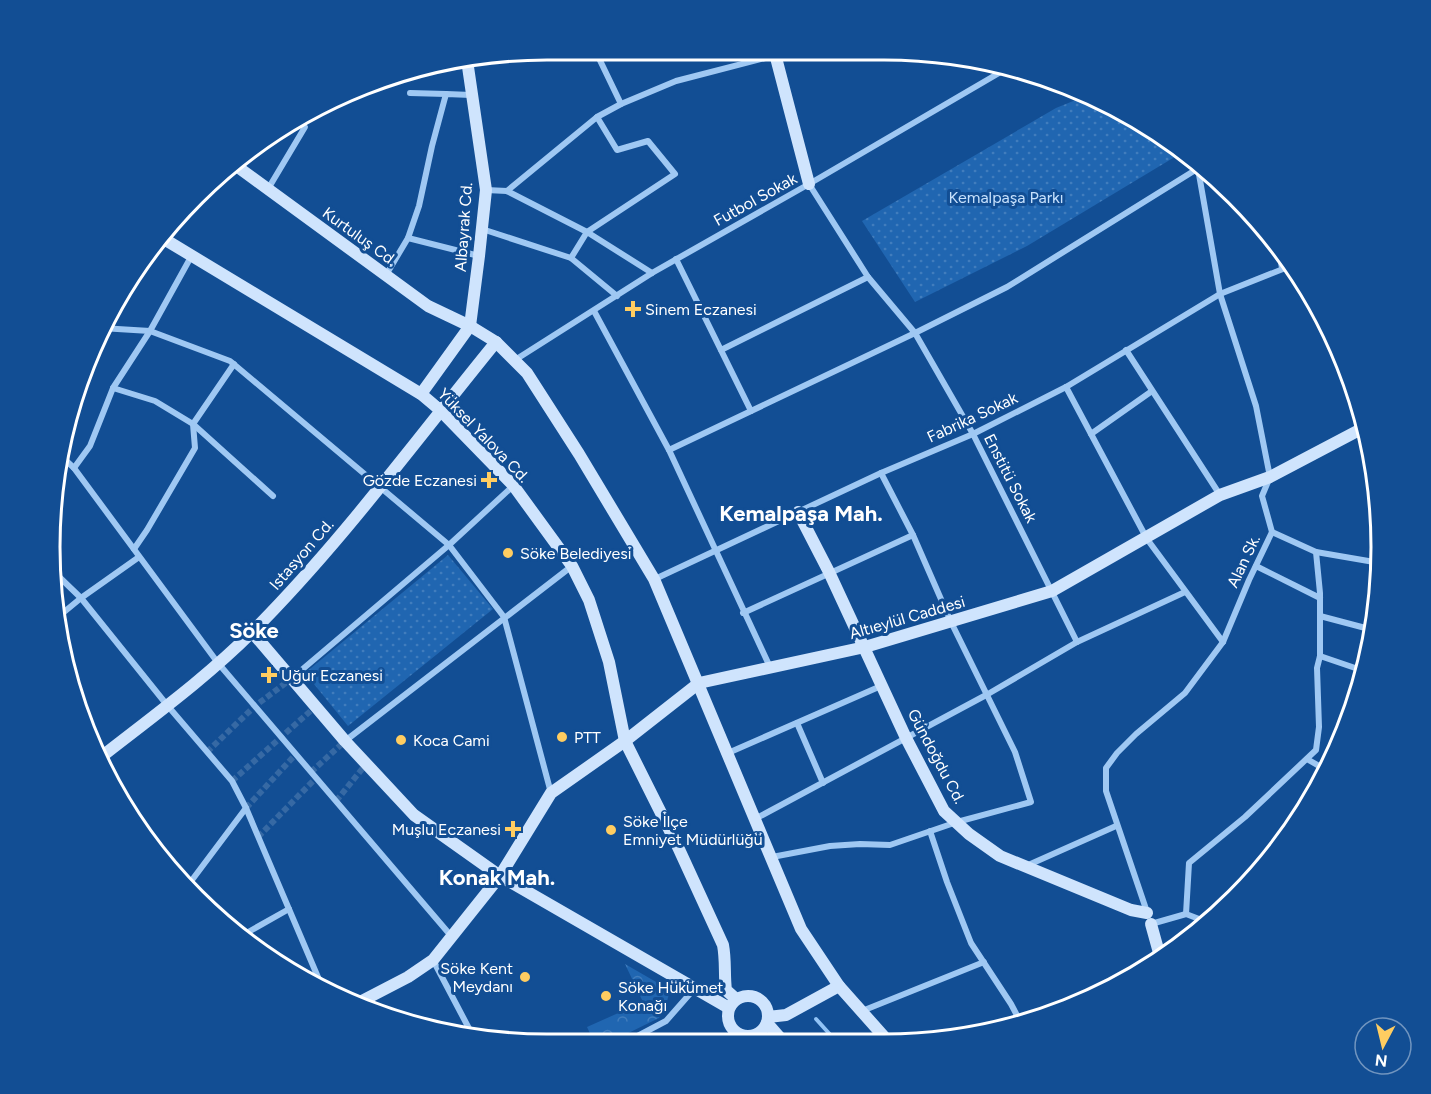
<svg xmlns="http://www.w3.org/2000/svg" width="1431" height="1094" font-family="Figtree,sans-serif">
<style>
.forest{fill:url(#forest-crowns)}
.park{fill:url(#park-dots)}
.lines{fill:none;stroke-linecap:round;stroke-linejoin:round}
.stream{stroke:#91c3f6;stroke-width:4}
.street-tunnel{stroke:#3669a4;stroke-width:6;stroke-dasharray:6 3;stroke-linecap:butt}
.street{stroke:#9fc8f3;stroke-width:6}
.secondary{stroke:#cfe4fd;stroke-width:12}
.poi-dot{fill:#ffcd61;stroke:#124e94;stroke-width:2}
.labels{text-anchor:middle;stroke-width:6;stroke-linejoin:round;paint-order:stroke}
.park-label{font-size:16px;fill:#c7e1fd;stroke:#124e94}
.street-label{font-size:16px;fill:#fff;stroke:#124e94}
.poi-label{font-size:16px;fill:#fff;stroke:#124e94;text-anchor:start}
.district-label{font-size:22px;font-weight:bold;fill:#fff;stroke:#124e94}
.rim{fill:none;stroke:#fff;stroke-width:3}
</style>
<defs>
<pattern id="forest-crowns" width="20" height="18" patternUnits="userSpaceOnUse" patternTransform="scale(1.5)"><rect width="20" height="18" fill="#2066b1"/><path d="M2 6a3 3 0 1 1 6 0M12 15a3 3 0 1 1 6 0" fill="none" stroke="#417dbd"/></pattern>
<pattern id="park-dots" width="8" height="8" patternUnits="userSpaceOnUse" patternTransform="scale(1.5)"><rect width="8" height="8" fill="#2066b1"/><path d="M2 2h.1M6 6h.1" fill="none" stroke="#417dbd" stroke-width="1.8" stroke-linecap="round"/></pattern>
</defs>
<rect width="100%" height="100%" fill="#124e94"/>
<polygon class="forest" points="625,964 670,990 665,1009 659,1018 614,1040 593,1040 587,1027 643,1002"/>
<g class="park">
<polygon points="1088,95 1104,101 1178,147 1178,155 1027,246 915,302 862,221 1056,108"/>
<polygon points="448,555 493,609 348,726 305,673"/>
</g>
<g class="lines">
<g class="stream">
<polyline points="193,198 199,201"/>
<polyline points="816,1019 835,1040"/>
</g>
<g class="street-tunnel">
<polyline points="207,752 255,706 291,679"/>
<polyline points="311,772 345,741"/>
<polyline points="232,781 315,707"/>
<polyline points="336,801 367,763"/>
<polyline points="246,808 296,754"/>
<polyline points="258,837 316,778"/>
</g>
<g class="street">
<polyline points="595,50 621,104"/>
<polyline points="410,93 446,94"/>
<polyline points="809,184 868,277 915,333 973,434 1077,642"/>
<polyline points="268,189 305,127 296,118"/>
<polyline points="486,190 507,191 587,232 652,273"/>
<polyline points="507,191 597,117 621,104 676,81 796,50"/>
<polyline points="482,229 571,258 617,296"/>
<polyline points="408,238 479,256"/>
<polyline points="1279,251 1282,268"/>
<polyline points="571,258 587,232 675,174 648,141 617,150 597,117"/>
<polyline points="676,259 751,411"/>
<polyline points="386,275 408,238 419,206 432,146 446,94 471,95"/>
<polyline points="594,311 669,450 770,667"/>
<polyline points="101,328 150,331 230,361 449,545 504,617 551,793"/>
<polyline points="721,350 868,277"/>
<polyline points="1126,350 1220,495"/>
<polyline points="1340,350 1345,362"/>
<polyline points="515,360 652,273 809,184 1011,66"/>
<polyline points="1066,387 1147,539 1223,642"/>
<polyline points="113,388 155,401 193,424 273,496"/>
<polyline points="1091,434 1152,391"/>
<polyline points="669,450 915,333 1007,287 1197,169"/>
<polyline points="59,454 74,468 218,663 452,937"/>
<polyline points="74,468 90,446 113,388 150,331 192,255"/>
<polyline points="1272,532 1316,552 1380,563"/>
<polyline points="134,549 147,530 195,448 193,424 234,364"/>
<polyline points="1256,566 1320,598"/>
<polyline points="51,569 81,598 167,705 232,781 246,808 323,989"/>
<polyline points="655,579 881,473 973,434 1066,387 1220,294 1293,265"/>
<polyline points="743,613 913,535"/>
<polyline points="1320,616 1373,630"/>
<polyline points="58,617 81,598 139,557"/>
<polyline points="1320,656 1364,671"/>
<polyline points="291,679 449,545 513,486"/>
<polyline points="797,723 823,783"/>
<polyline points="345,741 572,566"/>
<polyline points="728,753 881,686"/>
<polyline points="1307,759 1326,770"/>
<polyline points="755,819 988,694 1077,642 1185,592"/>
<polyline points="930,831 947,882 971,943 1011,1004 1021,1023"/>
<polyline points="772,857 830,846 860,844 890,845 957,822 1031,802 1015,752 951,622 913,535 881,473"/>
<polyline points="1026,866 1116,826"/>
<polyline points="186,888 246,808"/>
<polyline points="1147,912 1106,791 1106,768 1117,753 1136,734 1185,693 1223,642 1249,580 1272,532 1262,496 1270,477 1256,406 1220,294 1197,163"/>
<polyline points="1186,914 1189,863 1245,817 1316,750 1319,727 1317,668 1320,656 1320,593 1316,552"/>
<polyline points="1151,924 1186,914 1207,922"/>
<polyline points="243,935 289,909"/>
<polyline points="433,960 474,1038"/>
<polyline points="862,1011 984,962"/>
<polyline points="630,1040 666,1021 695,988"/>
<polyline points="732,1040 737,1033"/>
</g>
<g class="secondary">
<polyline points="774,50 809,184"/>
<polyline points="235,165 428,306 470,326 496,342 527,373 579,454 654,579 801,929 839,986 887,1040"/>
<path d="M164,239L421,394L440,410L513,485L572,566L589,600L609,662L625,741L678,847L723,945C726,961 724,975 726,990L736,999"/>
<polyline points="421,394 470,326 479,256 486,190 467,60"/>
<polyline points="798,512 829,572 906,738 944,811 969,834 1000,856 1131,910 1147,913"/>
<polyline points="252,632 345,741 414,815 500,876 729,1008"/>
<path d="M101,757C152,717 206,678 252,632C341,543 416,440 496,342"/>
<polyline points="1151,924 1161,960"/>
<circle cx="748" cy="1016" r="20"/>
<polyline points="356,1004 408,977 433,960 500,876 551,793 625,741 699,683 865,647 1052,591 1220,495 1270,477 1365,427"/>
<polyline points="768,1017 786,1015 839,986"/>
<polyline points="767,1023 782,1040"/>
</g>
</g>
<g class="poi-dot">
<path d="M630 300h6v6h6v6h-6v6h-6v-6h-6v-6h6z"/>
<path d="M486 471h6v6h6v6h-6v6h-6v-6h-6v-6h6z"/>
<circle cx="508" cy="553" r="6"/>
<path d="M266 666h6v6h6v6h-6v6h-6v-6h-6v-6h6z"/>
<circle cx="562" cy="737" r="6"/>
<circle cx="401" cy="740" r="6"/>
<path d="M510 820h6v6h6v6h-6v6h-6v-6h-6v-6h6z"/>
<circle cx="611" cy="830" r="6"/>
<circle cx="525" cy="977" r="6"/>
<circle cx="606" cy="996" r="6"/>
</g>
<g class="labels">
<g class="park-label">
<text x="1006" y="203">Kemalpaşa Parkı</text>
</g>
<g class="street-label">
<text transform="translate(755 199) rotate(-29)" y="6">Futbol Sokak</text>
<text transform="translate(463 227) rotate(-86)" y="6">Albayrak Cd.</text>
<text transform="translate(360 236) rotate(36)" y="6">Kurtuluş Cd.</text>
<text transform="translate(972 417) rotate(-25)" y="6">Fabrika Sokak</text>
<text transform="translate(484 435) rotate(46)" y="6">Yüksel Yalova Cd.</text>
<text transform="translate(1011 478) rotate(63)" y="6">Enstitü Sokak</text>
<text transform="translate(301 554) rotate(-49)" y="6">Istasyon Cd.</text>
<text transform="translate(1243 561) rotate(-65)" y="6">Alan Sk.</text>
<text transform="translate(907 617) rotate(-16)" y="6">Altıeylül Caddesi</text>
<text transform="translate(937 756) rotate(62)" y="6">Gündoğdu Cd.</text>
</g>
<g class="poi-label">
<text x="645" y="315">Sinem Eczanesi</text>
<text x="477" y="486" text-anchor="end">Gözde Eczanesi</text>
<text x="520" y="559">Söke Belediyesi</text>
<text x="281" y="681">Uğur Eczanesi</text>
<text x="574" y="743">PTT</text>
<text x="413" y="746">Koca Cami</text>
<text x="623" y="827">Söke İlçe<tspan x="623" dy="18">Emniyet Müdürlüğü</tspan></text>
<text x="501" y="835" text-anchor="end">Muşlu Eczanesi</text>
<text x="513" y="974" text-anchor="end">Söke Kent<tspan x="513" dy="18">Meydanı</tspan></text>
<text x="618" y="993">Söke Hükümet<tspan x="618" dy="18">Konağı</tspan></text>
</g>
<g class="district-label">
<text x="801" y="521">Kemalpaşa Mah.</text>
<text x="254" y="638">Söke</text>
<text x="497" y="885">Konak Mah.</text>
</g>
</g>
<path d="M0 0H1431V1094H0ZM547 60H884A487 487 0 0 1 1371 547V547A487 487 0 0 1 884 1034H547A487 487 0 0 1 60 547V547A487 487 0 0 1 547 60Z" fill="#124e94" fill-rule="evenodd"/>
<path class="rim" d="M547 60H884A487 487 0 0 1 1371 547V547A487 487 0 0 1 884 1034H547A487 487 0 0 1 60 547V547A487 487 0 0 1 547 60Z"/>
<g transform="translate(1383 1046) rotate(187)"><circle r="28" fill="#124e94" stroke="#7195bf" stroke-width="1.5"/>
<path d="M0-4.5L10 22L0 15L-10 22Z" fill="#ffcd61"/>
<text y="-9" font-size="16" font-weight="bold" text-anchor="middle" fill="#ffffff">N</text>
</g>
</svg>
